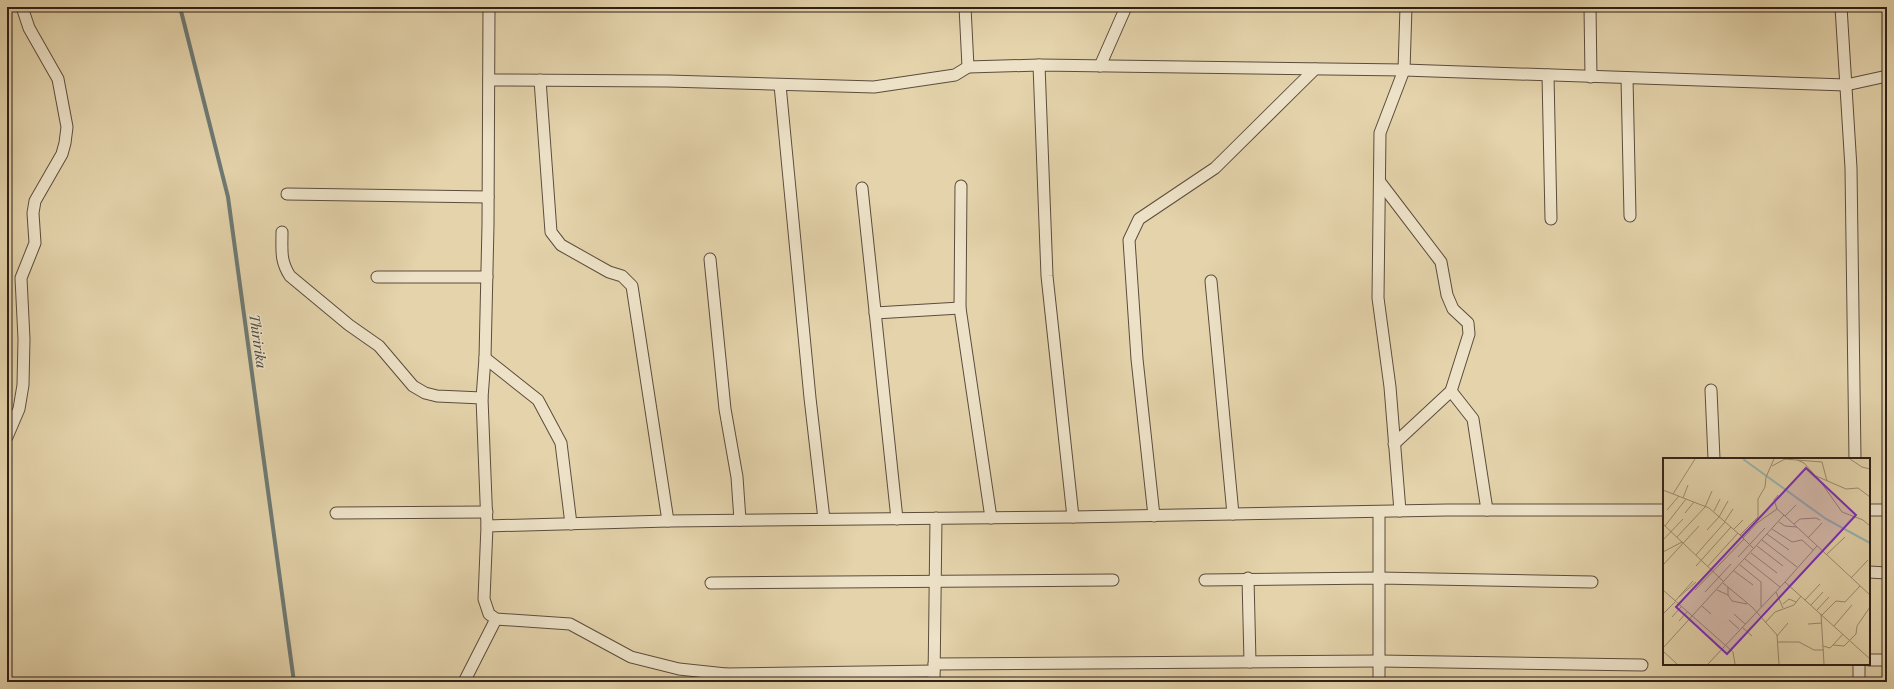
<svg xmlns="http://www.w3.org/2000/svg" width="1894" height="689" font-family="'Libre Caslon Text',serif">
<style>
.lines{fill:none;stroke-linecap:round;stroke-linejoin:round}
.stream{stroke:#6e7a74;stroke-width:4}
.street-casing{stroke:#5c4d3c;stroke-width:13}
.street{stroke:#ede2c8;stroke-width:11}
.labels{text-anchor:middle;stroke-width:3;stroke-linejoin:round;paint-order:stroke}
.water-label{font-size:13px;font-style:italic;fill:#4e4d46;stroke:#ede2c8}
.inset-river{fill:none;stroke:#98b6b2;stroke-width:2}
.inset-road{fill:none;stroke:#9c8b70;stroke-width:1}
.view{fill:#7b2cbf;fill-opacity:0.15;stroke:#7b2cbf;stroke-width:2}
.inset-edge{fill:none;stroke:#2f2017;stroke-width:2}
</style>
<rect width="100%" height="100%" fill="#e4d3ab"/>
<filter id="stains"><feTurbulence type="fractalNoise" baseFrequency=".005" numOctaves="4"/><feColorMatrix values="0 0 0 0 .2 0 0 0 0 .09 0 0 0 0 .02 0 0 0 .5 -.17"/></filter>
<radialGradient id="worn" r=".72"><stop offset=".6" stop-color="#630" stop-opacity="0"/><stop offset="1" stop-color="#630" stop-opacity=".3"/></radialGradient>
<g class="lines">
<polyline class="stream" points="180,7 228,197 294,682"/>
<defs>
<g id="street">
<polyline points="489,7 488,225 485,358 482,398 487,526 668,521 1073,517 1447,510 1664,510"/>
<polyline points="965,7 968,67 1039,65 1404,70 1846,85 1887,76"/>
<polyline points="1590,7 1591,77"/>
<polyline points="1841,7 1851,168 1855,459"/>
<polyline points="1039,65 1047,276 1073,517"/>
<polyline points="1100,66 1126,7"/>
<polyline points="1548,75 1551,219"/>
<polyline points="1627,78 1630,216"/>
<polyline points="489,80 668,81 874,87 955,75 968,67"/>
<polyline points="540,80 551,232 561,245 609,272 622,276 632,286 668,521"/>
<polyline points="780,85 810,398 824,519"/>
<polyline points="1380,182 1441,262 1447,295 1453,309 1468,323 1469,334 1451,391"/>
<polyline points="961,186 960,308 991,518"/>
<polyline points="862,188 897,519"/>
<polyline points="287,194 488,197"/>
<path d="M282,232C282,250 280,261 290,276L349,325L379,346L413,386L425,393L437,396L482,398"/>
<polyline points="710,259 725,409 737,477 740,520"/>
<polyline points="377,277 487,277"/>
<polyline points="1211,281 1233,514"/>
<polyline points="875,313 960,308"/>
<polyline points="485,358 538,400 561,443 571,524"/>
<polyline points="1711,390 1714,459"/>
<polyline points="7,437 19,409 23,385 24,339 21,278 35,243 33,213 35,201 62,154 65,143 67,127 58,79 29,28 22,7"/>
<polyline points="1394,444 1451,391 1473,419 1487,510"/>
<polyline points="1869,510 1887,510"/>
<polyline points="1400,511 1390,387 1378,298 1380,133 1404,70 1406,7"/>
<polyline points="336,513 487,512"/>
<polyline points="1154,516 1137,359 1129,240 1139,219 1215,168 1315,69"/>
<polyline points="487,526 484,599 489,614 496,619 570,624 631,657 679,669 726,674"/>
<polyline points="1869,572 1887,573"/>
<polyline points="1248,578 1250,662"/>
<polyline points="1205,580 1379,578 1592,582"/>
<polyline points="711,583 1113,580"/>
<polyline points="1869,660 1887,660"/>
<polyline points="934,664 1379,661 1642,665"/>
<polyline points="1859,664 1859,682"/>
<polyline points="464,682 496,619"/>
<polyline points="726,682 726,674 934,671"/>
<polyline points="934,682 936,518"/>
<polyline points="1379,682 1379,512"/>
</g>
</defs>
<use href="#street" class="street-casing"/>
<use href="#street" class="street"/>
</g>
<g class="labels">
<g class="water-label">
<text transform="translate(258 341) rotate(82)" y="5">Thiririka</text>
</g>
</g>
<g transform="translate(1663 458)">
<rect width="207" height="207" fill="#e4d3ab"/>
<path class="inset-river" d="M80,1L163,61L207,85"/>
<path class="inset-road" d="M121,1L159,4L164,23M187,1L199,9L207,11M134,2L141,5L157,23L179,54L200,62L207,68M109,8L122,1M153,18L183,31L195,30L207,39M0,32L46,50L77,77L95,59V41L102,29L103,19L111,1M10,36L32,1M20,40L25,27M114,51L111,42L115,37M4,52L16,38M51,53L57,41M22,55L31,44M122,58L133,47M62,63L70,51M116,64L122,68L134,69M94,65L114,51L121,57M0,66L61,124M131,66L137,61L153,60L157,62M2,68L23,41M71,71L80,62M109,71L129,84L139,82L150,92M44,72L56,59L65,43M104,76L126,92M77,77L91,91M14,79L42,49L49,33M80,80L94,65M145,80L159,65M0,82L20,61M99,82L134,109M94,88L120,108M0,94L19,84M88,95L114,115M33,97L62,64M163,97L182,79M75,99L102,70M82,101L117,129M0,107L36,68M77,107L98,124V149M33,108L68,69M45,108L75,75M71,113L90,127M188,120L205,102M122,124L154,88M60,125L89,149L114,177L116,206M0,132L70,194L72,206M32,132L81,81M54,132L65,137V129M42,134L68,106M113,134L120,150M65,137L69,143L84,146M16,139L33,124M142,142L157,126M12,143L30,123M120,146L126,141L133,144M148,147L160,134M39,148L48,156M154,152L166,139M0,156L12,144M71,156L82,166M158,156L161,206M159,157L173,143L182,144L197,128M9,159L18,149M66,162L76,171M16,163L24,154M102,165L112,154L131,147L138,138M145,166L159,165M171,168L189,147M79,169L89,178M114,178L125,165M115,184H136L151,192H161M170,187L180,176M160,188L167,190L170,187L181,188L193,176L194,168L207,149M0,190L121,57L207,137M0,193L14,206M45,206L122,124L207,201"/>
<path class="view" d="M143,10L193,57L64,196L13,149Z"/>
<rect width="207" height="207" class="inset-edge"/>
</g>
<rect width="1894" height="689" fill="none" stroke="#e4d3ab" stroke-width="24"/>
<rect x="8" y="8" width="1878" height="673" fill="none" stroke="#2f2017" stroke-width="2"/>
<rect x="12" y="12" width="1870" height="665" fill="none" stroke="#2f2017"/>
<rect width="100%" height="100%" filter="url(#stains)"/>
<rect width="100%" height="100%" fill="url(#worn)"/>
</svg>
